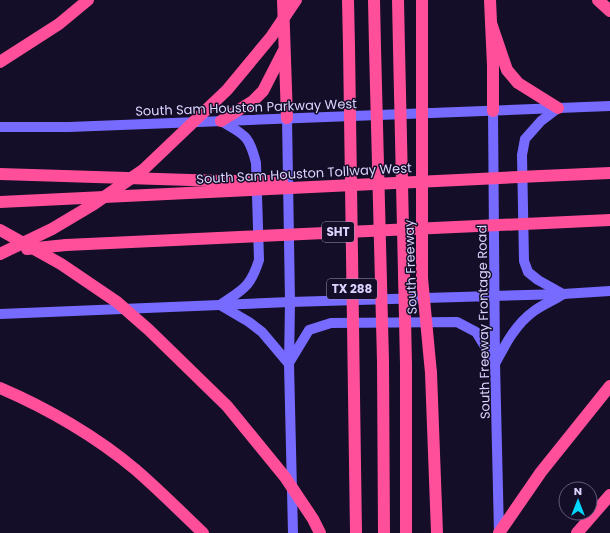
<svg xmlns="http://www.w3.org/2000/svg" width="610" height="533" font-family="Poppins,sans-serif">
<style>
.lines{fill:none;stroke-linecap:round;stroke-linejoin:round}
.secondary{stroke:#776bff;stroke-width:10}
.motorway{stroke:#ff4f9a;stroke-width:12}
.motorway-bridge{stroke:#ff4f9a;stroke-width:12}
.labels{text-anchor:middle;stroke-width:3;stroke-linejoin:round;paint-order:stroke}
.shield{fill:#140e28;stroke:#9f99be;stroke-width:1}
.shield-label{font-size:12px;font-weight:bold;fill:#dbd4ff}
.street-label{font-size:13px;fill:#dbd4ff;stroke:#140e28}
</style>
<rect width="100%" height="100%" fill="#140e28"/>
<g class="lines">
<g class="secondary">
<polyline points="558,108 541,121 525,139 522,155 524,261 528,272 538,280 563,294"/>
<polyline points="493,111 495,363 499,533"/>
<polyline points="287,118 290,302 289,364 293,533"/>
<polyline points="0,127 69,127 610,106"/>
<path d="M220,305C243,289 250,288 259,260L256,163C249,134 244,135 221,121"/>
<polyline points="220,305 249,322 262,332 289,364"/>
<polyline points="0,314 290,302 563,294 610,291"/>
<path d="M496,362C506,343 516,324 534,311C542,305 552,301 562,295"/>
<polyline points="289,363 309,330 331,323 457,322 476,332 495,363"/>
</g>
<g class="motorway">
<polyline points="283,0 287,118"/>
<polyline points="348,0 349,46"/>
<polyline points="374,0 375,47"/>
<polyline points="398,0 399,48"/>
<polyline points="422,0 422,44"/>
<polyline points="490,0 493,66 493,111"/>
<polyline points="598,0 610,11"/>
<polyline points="491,23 507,70 518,83 558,108"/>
<polyline points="0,62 59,24 88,0"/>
<polyline points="221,121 253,101 263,91 283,52"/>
<polyline points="541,176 610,173"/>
<polyline points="27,249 66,245"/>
<polyline points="383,361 384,533"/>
<polyline points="406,364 406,533"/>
<polyline points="431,373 437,533"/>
<path d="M0,388C47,408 97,437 136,470C159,490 181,512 203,533"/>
<polyline points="499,533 541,472 610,386"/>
<polyline points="577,533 610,495"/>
</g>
<g class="motorway-bridge">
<polyline points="422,44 422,278 431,373"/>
<polyline points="349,46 356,533"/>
<polyline points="375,47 383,361"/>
<polyline points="399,48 406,364"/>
<polyline points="0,174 222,181 282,181"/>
<polyline points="0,202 541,176"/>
<polyline points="0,230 61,264 117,302 149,330 227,406 285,477 313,519 320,533"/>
<polyline points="66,245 610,220"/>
<polyline points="0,254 52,229 94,204 143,170 227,90 271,37 296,0"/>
</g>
</g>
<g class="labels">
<g class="shield">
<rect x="322" y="222" width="32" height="20" rx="3"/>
<rect x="327" y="279" width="50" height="20" rx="3"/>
</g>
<g class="shield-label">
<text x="338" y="236">SHT</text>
<text x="352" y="293">TX 288</text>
</g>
<g class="street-label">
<text transform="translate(246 107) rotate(-2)" y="5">South Sam Houston Parkway West</text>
<text transform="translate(304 173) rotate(-3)" y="5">South Sam Houston Tollway West</text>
<text transform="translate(410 267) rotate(-92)" y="5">South Freeway</text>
<text transform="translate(483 322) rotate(-91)" y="5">South Freeway Frontage Road</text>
</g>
</g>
<g transform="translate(578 501)"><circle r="19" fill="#140e28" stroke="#645d7e"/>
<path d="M0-3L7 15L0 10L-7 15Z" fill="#00d8ff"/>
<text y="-6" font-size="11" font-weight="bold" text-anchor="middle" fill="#dbd4ff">N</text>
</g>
</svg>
